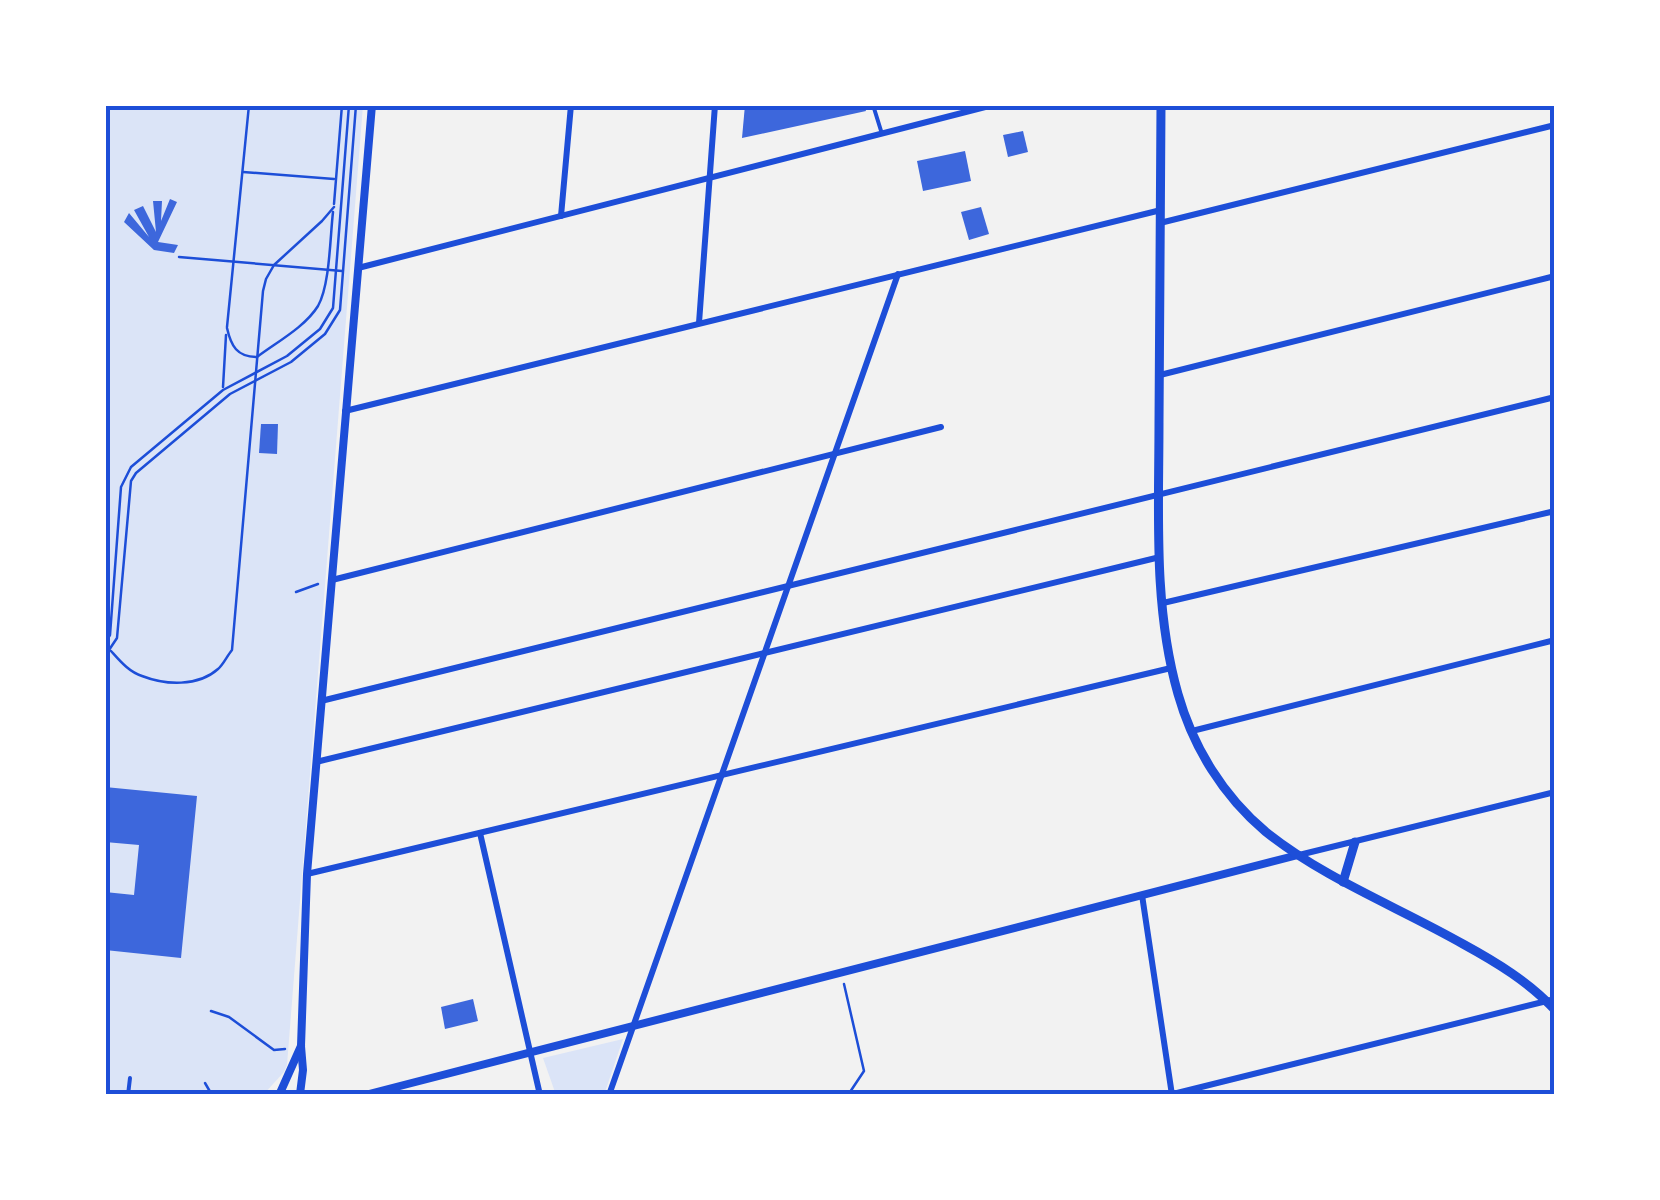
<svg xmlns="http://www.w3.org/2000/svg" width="1660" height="1200" font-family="'Exo 2',sans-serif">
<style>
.green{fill:#dbe4f7}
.building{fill:#3d67dc}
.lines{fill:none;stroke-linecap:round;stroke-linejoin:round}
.path{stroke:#1d4ed8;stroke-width:2.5}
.service{stroke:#1d4ed8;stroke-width:4}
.minor{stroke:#1d4ed8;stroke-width:6}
.tertiary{stroke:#1d4ed8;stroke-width:8}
.secondary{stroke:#1d4ed8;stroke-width:9}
.neatline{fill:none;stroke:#1d4ed8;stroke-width:4}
</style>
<rect width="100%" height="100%" fill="#f2f2f2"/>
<g class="green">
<polygon points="105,105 363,105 287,1065 284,1072 263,1095 105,1095"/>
<polygon points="623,1039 604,1095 556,1095 543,1058"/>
</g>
<g class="building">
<polygon points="745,105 864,105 866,111 742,138"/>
<polygon points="1023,131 1028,152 1008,157 1003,135"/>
<polygon points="965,151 971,181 923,191 917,161"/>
<polygon points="170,199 177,202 158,242 178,245 174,253 154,250 124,222 129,213 149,237 134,210 143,206 156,232 153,201 162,201 161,221"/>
<polygon points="981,207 989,234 969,240 961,212"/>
<polygon points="261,424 278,424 277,454 259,453"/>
<polygon points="105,787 197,796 181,958 105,950 105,892 134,895 139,845 105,842"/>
<polygon points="473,999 478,1021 445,1029 441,1007"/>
</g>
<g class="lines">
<g class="path">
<polyline points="243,172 334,179"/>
<polyline points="334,204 342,105"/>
<polyline points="179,257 342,271"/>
<polyline points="227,327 249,105"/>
<path d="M227,328C231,346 237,357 257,357C277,342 305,327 318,306C330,285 330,237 333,212"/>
<polyline points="223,387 226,335"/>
<polyline points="296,592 318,584"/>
<polyline points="105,643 110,635 121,487 131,467 223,390 287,356 320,329 333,308 349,105"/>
<path d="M111,651C120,661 129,672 142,676C165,685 198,687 218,669C223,665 227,656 232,650L263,291L266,279L274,265L322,221L334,207"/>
<polyline points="105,656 117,638 131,481 136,473 230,394 291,362 325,334 340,310 356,105"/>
<polyline points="844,984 864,1071 848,1095"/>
<polyline points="211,1011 229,1017 274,1050 285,1049"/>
<polyline points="205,1083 212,1095"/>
</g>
<g class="service">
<polyline points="873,105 882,134"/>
<polyline points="128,1095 130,1078"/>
</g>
<g class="minor">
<polyline points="561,216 571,105"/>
<polyline points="1160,223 1555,125"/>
<polyline points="358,268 993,105"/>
<polyline points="699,323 715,105"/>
<polyline points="1160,375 1555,276"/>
<polyline points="345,411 1161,210"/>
<polyline points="332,580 941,427"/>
<polyline points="1163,603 1555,511"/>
<polyline points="321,701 1555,397"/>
<polyline points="1192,731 1555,640"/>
<polyline points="316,762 1160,557"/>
<polyline points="480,833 540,1095"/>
<polyline points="1299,855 1555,792"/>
<polyline points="307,874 1171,668"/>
<polyline points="1142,895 1172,1095"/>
<polyline points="609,1095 898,274"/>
<polyline points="1169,1095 1555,999"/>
</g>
<g class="tertiary">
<polyline points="280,1093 301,1046"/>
<polyline points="300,1094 303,1070 301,1046 307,874 372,105"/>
<polyline points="365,1095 1298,855"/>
</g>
<g class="secondary">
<path d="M1161,105C1161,211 1160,317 1159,423C1159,512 1153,607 1178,694C1193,747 1223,796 1266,832C1325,879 1398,907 1463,944C1496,962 1529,982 1555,1010"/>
<polyline points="1343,882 1355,842"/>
</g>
</g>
<rect width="1660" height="1200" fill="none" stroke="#ffffff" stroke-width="215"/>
<rect x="108" y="108" width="1444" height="984" class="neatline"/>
</svg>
